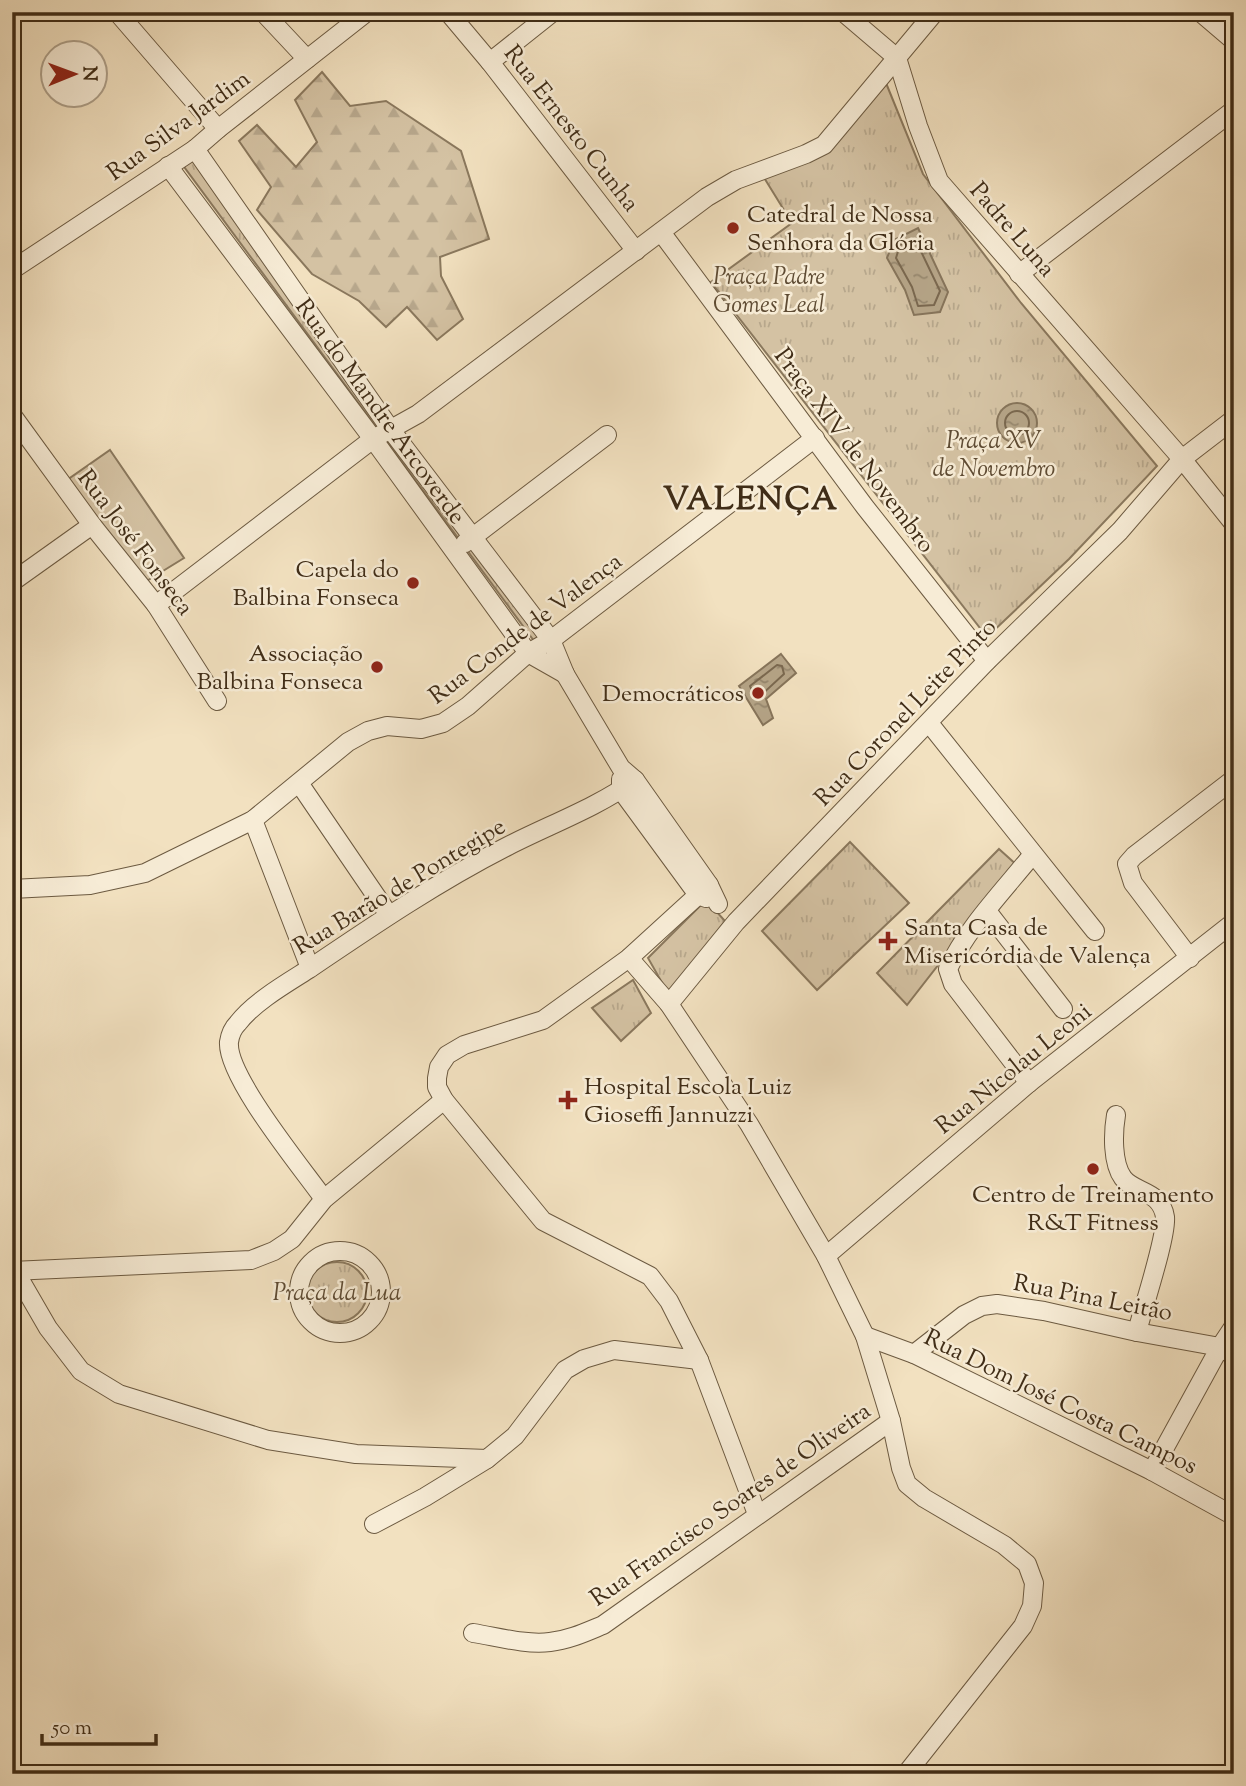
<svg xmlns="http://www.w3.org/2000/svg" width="1246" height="1786" font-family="'Sorts Mill Goudy',serif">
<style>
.grass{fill:url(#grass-tufts);stroke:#8a785d;stroke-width:2}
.forest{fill:url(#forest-firs);stroke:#8a785d;stroke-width:2}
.pitch{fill:#d4c2a3;stroke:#8a785d;stroke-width:2}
.water{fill:url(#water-ripples);stroke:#86745a;stroke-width:2}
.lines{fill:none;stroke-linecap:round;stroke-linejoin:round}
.shore{stroke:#7a684f;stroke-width:2}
.minor-casing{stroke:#6c5a41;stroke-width:20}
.minor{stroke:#f7ecd6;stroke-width:18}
.poi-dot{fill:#8f2418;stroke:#f7ecd6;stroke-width:2.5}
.labels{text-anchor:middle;stroke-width:5;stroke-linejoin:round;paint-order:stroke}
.street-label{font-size:24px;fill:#402d17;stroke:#f7ecd6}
.poi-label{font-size:24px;fill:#402d17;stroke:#f7ecd6;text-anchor:start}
.park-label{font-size:24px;font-style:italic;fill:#5e4b33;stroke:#f7ecd6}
.district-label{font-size:32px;font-weight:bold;letter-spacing:2px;fill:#402d17;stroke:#f7ecd6}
</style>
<defs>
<pattern id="grass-tufts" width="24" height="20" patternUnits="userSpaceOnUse" patternTransform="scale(1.75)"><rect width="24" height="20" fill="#d4c2a3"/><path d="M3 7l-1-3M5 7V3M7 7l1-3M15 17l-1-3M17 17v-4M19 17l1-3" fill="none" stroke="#b7a78c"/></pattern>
<pattern id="forest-firs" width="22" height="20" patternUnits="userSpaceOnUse" patternTransform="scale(1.75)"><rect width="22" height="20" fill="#d4c2a3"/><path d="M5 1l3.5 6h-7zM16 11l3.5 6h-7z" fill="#b7a78c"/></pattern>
<pattern id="water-ripples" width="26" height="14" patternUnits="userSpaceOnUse" patternTransform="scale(1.75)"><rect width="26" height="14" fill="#b5a487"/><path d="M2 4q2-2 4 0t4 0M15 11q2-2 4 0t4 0" fill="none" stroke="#95866d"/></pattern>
</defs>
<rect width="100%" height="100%" fill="#f2e1c0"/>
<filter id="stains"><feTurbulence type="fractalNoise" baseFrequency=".00286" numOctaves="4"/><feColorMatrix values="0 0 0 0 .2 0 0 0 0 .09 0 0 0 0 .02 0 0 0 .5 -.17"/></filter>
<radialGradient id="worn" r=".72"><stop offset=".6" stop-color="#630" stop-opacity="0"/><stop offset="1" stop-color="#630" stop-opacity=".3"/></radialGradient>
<g class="grass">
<polygon points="886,83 923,174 1021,303 1157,466 1069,559 987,637 711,282 792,223 763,176 825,147"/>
<polygon points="194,157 547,639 537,645 182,164"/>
<polygon points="850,842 909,903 817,990 762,931"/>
<polygon points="999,849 1019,867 957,941 907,1005 877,973"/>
<polygon points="706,900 725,921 669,995 648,958"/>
<polygon points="633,980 651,1013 621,1041 592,1008"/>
<circle cx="337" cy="1292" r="30"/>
</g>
<polygon class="forest" points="322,72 350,106 386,101 461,151 489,239 440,257 441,276 463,319 437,340 407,307 386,327 359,301 312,274 257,210 271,187 239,141 257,125 296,167 317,142 295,100"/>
<polygon class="pitch" points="110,450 184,558 145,582 67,480"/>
<g class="water">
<polygon points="918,228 948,292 940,312 914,315 905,290 887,258 894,240"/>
<circle cx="1017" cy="423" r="20"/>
<polygon points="781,654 796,673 766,699 773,718 763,725 739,686"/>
</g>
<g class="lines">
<g class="shore">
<polygon points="912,239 916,241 940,291 934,305 918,306 912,287 896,258 900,245"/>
<circle cx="1017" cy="423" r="12"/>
<polygon points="777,665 782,666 784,674 759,697 755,697 750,686"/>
</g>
<defs>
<g id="minor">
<polyline points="117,12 218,129"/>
<polyline points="263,12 307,59"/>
<polyline points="448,12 490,62 636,251"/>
<polyline points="843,12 897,58 918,126 939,181 1182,459 1234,524"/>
<polyline points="1200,12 1234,41"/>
<polyline points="490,62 553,12"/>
<polyline points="195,149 391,430 551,640 565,674 621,768 635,780 709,885 718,904"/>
<polyline points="168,166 373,439 528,653 565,674"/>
<polyline points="661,232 865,507 987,661"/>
<polyline points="12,270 195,149 218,129 367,12"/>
<polyline points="1019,274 1234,110"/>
<polyline points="12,415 92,525 156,605 217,701"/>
<polyline points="465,543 607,435"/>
<polyline points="12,582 92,525"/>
<polyline points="156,605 373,439 418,414 707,197 736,180 806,154 824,145 935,12"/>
<polyline points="929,723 1095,931"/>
<polyline points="621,779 621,790 698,895 706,898"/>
<polyline points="299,783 389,915"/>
<polyline points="253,820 310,968"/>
<polyline points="709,885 629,958 543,1020 464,1045 447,1055 439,1067 437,1078 437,1087 444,1100 543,1221 650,1276 669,1301 699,1360 757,1514"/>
<polyline points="12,889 90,885 145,873 253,820 348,742 368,731 387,726 421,729 443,723 468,706 528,653 551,640 815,438"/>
<polyline points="987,911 1063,1009"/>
<polyline points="629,958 669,1004 749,1124 826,1256 865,1336 891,1421 901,1468 907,1484 924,1498 1004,1545 1027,1564 1034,1583 1032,1606 1023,1626 906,1774"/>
<polyline points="1190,958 1133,883 1127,864 1134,856 1234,779"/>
<polyline points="669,1004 736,922 987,661 1120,531 1182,459 1234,419"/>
<path d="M1029,1083L953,984L948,969C966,929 1005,889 1033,854"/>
<path d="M1116,1115C1113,1133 1112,1163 1123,1178C1134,1193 1161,1190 1165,1217C1167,1236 1143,1308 1137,1332"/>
<path d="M324,1199C302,1168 226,1076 229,1042C230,1035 233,1028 238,1023C254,1002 287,983 309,969C374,925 439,881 508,846C551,824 596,808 635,780"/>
<circle cx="340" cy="1292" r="41"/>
<polyline points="826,1256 1029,1083 1234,922"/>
<polyline points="12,1271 251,1260 274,1251 292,1239 324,1199 444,1100"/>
<polyline points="15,1271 48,1328 81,1371 119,1394 268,1440 356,1454 487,1459 515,1436 565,1370 584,1359 614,1350 699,1360"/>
<polyline points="865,1336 914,1354 1152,1471 1234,1516"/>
<polyline points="914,1354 964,1315 982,1306 997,1304 1044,1311 1137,1332 1220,1347 1234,1356"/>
<polyline points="1152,1471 1220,1347 1234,1326"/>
<polyline points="374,1524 425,1497 487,1459"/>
<path d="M473,1633C498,1637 526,1645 550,1642C569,1640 586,1632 603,1625L891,1421"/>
</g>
</defs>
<use href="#minor" class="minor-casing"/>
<use href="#minor" class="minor"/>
</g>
<g class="poi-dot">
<circle cx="733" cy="228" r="7"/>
<circle cx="413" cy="583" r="7"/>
<circle cx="377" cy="667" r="7"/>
<circle cx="758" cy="693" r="7"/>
<path d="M884.5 930.5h7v7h7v7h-7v7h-7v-7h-7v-7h7z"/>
<path d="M564.5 1089.5h7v7h7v7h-7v7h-7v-7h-7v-7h7z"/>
<circle cx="1093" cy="1169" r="7"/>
</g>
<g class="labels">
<g class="street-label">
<text transform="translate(178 125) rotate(-36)" y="8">Rua Silva Jardim</text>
<text transform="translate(572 128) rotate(52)" y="8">Rua Ernesto Cunha</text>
<text transform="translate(1013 229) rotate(49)" y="8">Padre Luna</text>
<text transform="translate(381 411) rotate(54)" y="8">Rua do Mandre Arcoverde</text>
<text transform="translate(855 450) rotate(53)" y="8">Praça XIV de Novembro</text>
<text transform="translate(136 542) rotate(53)" y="8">Rua José Fonseca</text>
<text transform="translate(525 628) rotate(-37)" y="8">Rua Conde de Valença</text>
<text transform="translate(905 712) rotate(-46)" y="8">Rua Coronel Leite Pinto</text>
<text transform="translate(399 886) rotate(-31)" y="8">Rua Barão de Pontegipe</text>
<text transform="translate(1013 1068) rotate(-39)" y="8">Rua Nicolau Leoni</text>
<text transform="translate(1093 1297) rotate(11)" y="8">Rua Pina Leitão</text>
<text transform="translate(1061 1401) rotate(26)" y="8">Rua Dom José Costa Campos</text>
<text transform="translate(730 1504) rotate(-35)" y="8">Rua Francisco Soares de Oliveira</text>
</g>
<g class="poi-label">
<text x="747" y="222">Catedral de Nossa<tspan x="747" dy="28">Senhora da Glória</tspan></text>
<text x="399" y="577" text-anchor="end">Capela do<tspan x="399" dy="28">Balbina Fonseca</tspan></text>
<text x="363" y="661" text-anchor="end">Associação<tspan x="363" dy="28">Balbina Fonseca</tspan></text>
<text x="744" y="701" text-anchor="end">Democráticos</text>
<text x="904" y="935">Santa Casa de<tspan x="904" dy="28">Misericórdia de Valença</tspan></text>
<text x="584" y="1094">Hospital Escola Luiz<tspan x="584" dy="28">Gioseffi Jannuzzi</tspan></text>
<text x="1093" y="1202" text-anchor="middle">Centro de Treinamento<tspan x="1093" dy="28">R&amp;T Fitness</tspan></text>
</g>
<g class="park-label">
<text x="769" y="284">Praça Padre<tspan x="769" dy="28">Gomes Leal</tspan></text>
<text x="994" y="448">Praça XV<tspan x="994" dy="28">de Novembro</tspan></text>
<text x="337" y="1300">Praça da Lua</text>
</g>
<g class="district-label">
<text x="751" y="509">VALENÇA</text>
</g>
</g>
<rect width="1246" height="1786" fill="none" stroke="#f2e1c0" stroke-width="42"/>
<rect x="14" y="14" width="1218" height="1758" fill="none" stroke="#402d17" stroke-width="3.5"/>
<rect x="21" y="21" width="1204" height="1744" fill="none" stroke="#402d17" stroke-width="2"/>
<g transform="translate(74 74) rotate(89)"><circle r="33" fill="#f7ecd6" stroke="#aea08a" stroke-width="2"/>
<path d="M0-5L12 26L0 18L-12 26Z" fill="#8f2418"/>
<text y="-10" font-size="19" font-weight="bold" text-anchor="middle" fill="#402d17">N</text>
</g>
<path d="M42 1734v10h114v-10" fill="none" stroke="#402d17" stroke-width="3.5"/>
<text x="52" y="1734" font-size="21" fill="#402d17" stroke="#f7ecd6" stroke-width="5" paint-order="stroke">50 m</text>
<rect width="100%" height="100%" filter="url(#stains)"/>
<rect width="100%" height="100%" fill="url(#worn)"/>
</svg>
